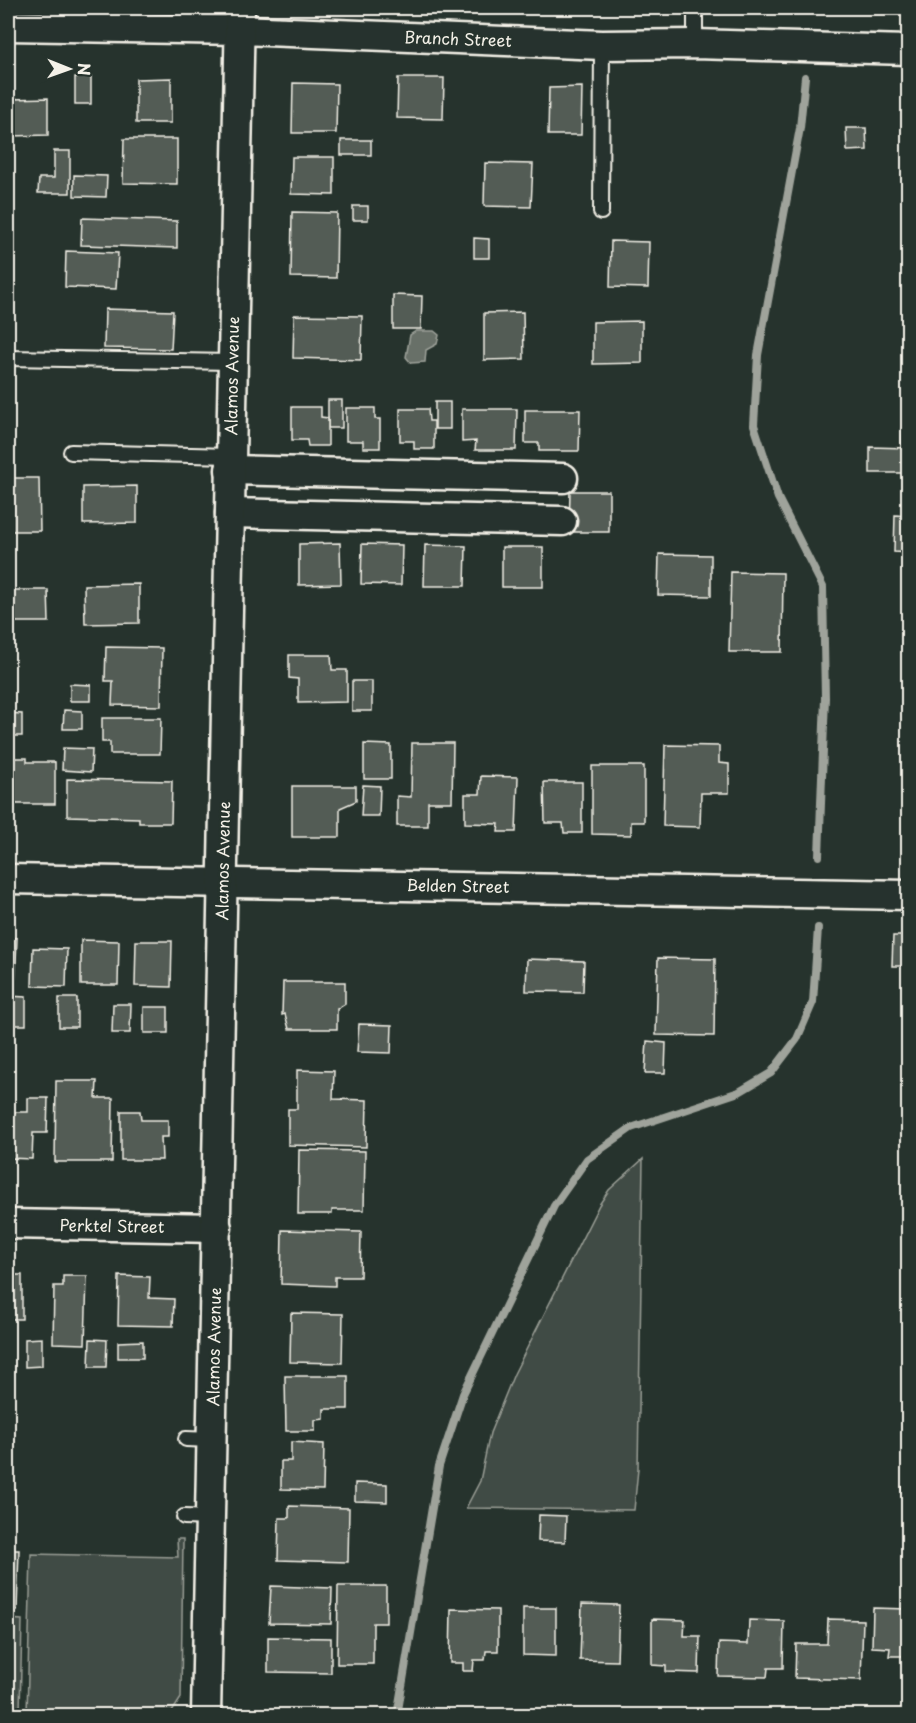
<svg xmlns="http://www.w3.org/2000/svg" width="916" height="1723" font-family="'Playpen Sans',sans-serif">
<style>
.green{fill:#414b45;stroke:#9a9e96;stroke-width:1.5}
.water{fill:#676f68;stroke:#9fa39b;stroke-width:1.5}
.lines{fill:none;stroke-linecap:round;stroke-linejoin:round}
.stream{stroke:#9fa39b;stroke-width:8}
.building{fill:#525c55;stroke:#f4f1e8;stroke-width:1.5}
.lane-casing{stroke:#f4f1e8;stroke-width:18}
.street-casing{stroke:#f4f1e8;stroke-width:33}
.lane{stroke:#26332d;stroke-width:14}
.street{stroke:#26332d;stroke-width:28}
.labels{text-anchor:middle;stroke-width:5;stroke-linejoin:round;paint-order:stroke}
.street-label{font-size:16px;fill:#f4f1e8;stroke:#26332d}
</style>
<rect width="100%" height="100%" fill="#26332d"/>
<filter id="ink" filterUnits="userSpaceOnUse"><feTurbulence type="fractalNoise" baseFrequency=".0167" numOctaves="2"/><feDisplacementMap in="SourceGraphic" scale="12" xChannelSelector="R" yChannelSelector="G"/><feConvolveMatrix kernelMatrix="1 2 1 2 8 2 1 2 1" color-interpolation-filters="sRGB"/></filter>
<g filter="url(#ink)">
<g class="green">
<polygon points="643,1159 638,1469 634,1510 466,1508 480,1481 490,1433 514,1374 599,1205 609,1190"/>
<polygon points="177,1539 183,1539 181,1698 170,1715 27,1715 31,1554 178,1557"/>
<polygon points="8,1619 22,1620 20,1711 18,1715 8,1715"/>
</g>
<polygon class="water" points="416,331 434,331 439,335 437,344 426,350 425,362 411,363 406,357 410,335"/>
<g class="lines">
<g class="stream">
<polyline points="805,77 800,128 758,355 754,425 778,498 823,587 825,698 819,856"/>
<polyline points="398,1710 439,1466 463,1394 554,1206 587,1159 631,1128 739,1092 771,1073 797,1039 813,1002 818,928"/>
</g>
</g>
<g class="building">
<rect x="75" y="77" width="16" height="27"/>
<polygon points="171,78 171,123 136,123 136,79"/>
<polygon points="398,78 444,78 443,119 397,118"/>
<polygon points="293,83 337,84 336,133 292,133"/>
<polygon points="582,87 581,135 548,135 549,88"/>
<polygon points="48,98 48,135 12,136 12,99"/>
<polygon points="846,128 866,128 867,150 847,151"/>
<polygon points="124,139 177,139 177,184 123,183"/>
<rect x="341" y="140" width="30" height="15"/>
<polygon points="54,151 70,151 70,193 38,193 39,178 54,178"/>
<polygon points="292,157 334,157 334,195 291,194"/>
<polygon points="485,163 533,164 531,207 484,206"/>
<polygon points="74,175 107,176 106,197 74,196"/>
<rect x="353" y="206" width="15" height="14"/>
<polygon points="292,212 337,213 336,278 291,277"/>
<polygon points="82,218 177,221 177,248 81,245"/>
<polygon points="474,238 489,239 489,258 474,258"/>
<polygon points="611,241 649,242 648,288 610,287"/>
<polygon points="66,251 118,253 116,289 65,287"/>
<polygon points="393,295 422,296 421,329 393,329"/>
<polygon points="105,309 173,311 171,349 104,348"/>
<polygon points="523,312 524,359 484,360 484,313"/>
<polygon points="294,315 362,316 361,360 293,358"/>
<polygon points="642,321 642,363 593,364 593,322"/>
<rect x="328" y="400" width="14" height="28"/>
<rect x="435" y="402" width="15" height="27"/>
<polygon points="292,407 321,407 321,417 328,418 328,446 308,446 307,440 292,440"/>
<polygon points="346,408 375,408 375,419 380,419 380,448 363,448 363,441 346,441"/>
<polygon points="400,409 428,409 429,421 434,421 434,449 414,449 414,441 400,441"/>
<polygon points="462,409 517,409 516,450 475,450 476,441 462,442"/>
<polygon points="525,410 580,410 579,451 539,451 539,443 525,443"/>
<polygon points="903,414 908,414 908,444 902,444"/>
<polygon points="870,447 908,448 908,473 870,473"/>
<polygon points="8,478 39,478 40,531 8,531"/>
<polygon points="137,486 137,523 83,524 83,487"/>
<polygon points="570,491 609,491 609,532 569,532"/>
<polygon points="895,515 908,516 908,553 894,552"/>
<polygon points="340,543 341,584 299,585 299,544"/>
<polygon points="362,544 402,545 401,585 361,584"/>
<polygon points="425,545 466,546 465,586 424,586"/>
<rect x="502" y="547" width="41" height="40"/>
<polygon points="659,554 711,555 711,596 658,595"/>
<polygon points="731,572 783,573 782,652 729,652"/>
<polygon points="139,584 139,623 85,624 84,585"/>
<polygon points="8,590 48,590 49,622 8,622"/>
<polygon points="106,647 162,648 161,706 112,705 113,681 105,681"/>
<polygon points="289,655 331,655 332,670 347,670 347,702 298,703 298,679 289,678"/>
<rect x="352" y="681" width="20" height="30"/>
<polygon points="70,684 91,685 91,701 70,701"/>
<polygon points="64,710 82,711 82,729 63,729"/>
<polygon points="8,713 22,714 22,736 8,736"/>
<polygon points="102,718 161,718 160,754 110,754 110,742 102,742"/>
<polygon points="412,743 453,743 452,802 428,802 428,826 397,826 397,796 411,797"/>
<polygon points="364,744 391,745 391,779 364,779"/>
<polygon points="665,745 719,746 719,763 729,764 729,793 701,793 700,827 663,826"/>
<polygon points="63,748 92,749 91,772 62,770"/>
<polygon points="11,758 27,758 27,762 55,762 55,804 12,804"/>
<polygon points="592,766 644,766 644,822 631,822 631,835 592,834"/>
<polygon points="481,776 518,777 516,832 498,832 499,824 465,823 465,794 480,794"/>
<polygon points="67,779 172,781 171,823 139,823 139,818 67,816"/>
<polygon points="544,782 582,782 582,833 564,833 563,823 545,823"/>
<polygon points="363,785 380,786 379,816 361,816"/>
<polygon points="292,786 356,786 356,801 340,808 340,837 292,837"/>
<rect x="903" y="796" width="5" height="42"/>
<polygon points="893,936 908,936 908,966 892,966"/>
<polygon points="8,937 17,938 15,987 8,987"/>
<polygon points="81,940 119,941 118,985 81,985"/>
<polygon points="136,941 172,941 171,987 135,986"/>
<polygon points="33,948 67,949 66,987 32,986"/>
<polygon points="658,958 715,959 714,1036 656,1035"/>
<polygon points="527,959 584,961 583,992 526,991"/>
<polygon points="283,982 345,982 345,1004 337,1009 337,1029 289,1029 285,1014 282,1015"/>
<polygon points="8,996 26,997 26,1025 8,1025"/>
<rect x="59" y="998" width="18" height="29"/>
<polygon points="113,1004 131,1004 130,1033 112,1033"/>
<rect x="144" y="1007" width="24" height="26"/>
<polygon points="359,1024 392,1025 391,1053 357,1052"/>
<polygon points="647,1041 666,1043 665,1073 645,1073"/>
<polygon points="297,1070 334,1071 333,1099 367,1100 366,1147 288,1145 288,1109 297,1109"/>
<polygon points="56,1081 97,1081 96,1098 113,1098 112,1162 55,1162"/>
<polygon points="28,1098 48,1098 47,1133 33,1133 32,1159 8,1158 8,1112 28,1112"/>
<polygon points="121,1111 140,1111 141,1120 168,1120 168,1137 161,1137 162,1160 121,1160"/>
<polygon points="299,1150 365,1151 364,1210 332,1210 332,1214 298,1214"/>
<polygon points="282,1230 361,1232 360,1277 335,1277 335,1286 281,1284"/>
<rect x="8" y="1275" width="14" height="44"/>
<polygon points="63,1276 87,1276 85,1344 53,1343 54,1286 63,1286"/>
<polygon points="119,1276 150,1277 149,1298 174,1299 173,1326 118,1325"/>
<polygon points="291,1313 343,1314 342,1363 290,1362"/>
<polygon points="42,1338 42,1366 25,1367 25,1339"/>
<polygon points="90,1339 107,1340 106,1367 89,1367"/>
<polygon points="143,1341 143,1358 118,1358 118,1342"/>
<polygon points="285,1376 348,1376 348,1409 324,1409 324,1419 315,1420 315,1431 286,1431"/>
<polygon points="291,1442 324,1444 323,1490 281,1489 281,1461 291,1461"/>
<polygon points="355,1483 387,1484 387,1502 355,1501"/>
<polygon points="902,1487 908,1487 908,1510 902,1511"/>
<polygon points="289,1506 349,1508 348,1562 278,1560 279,1518 289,1518"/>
<polygon points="539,1515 566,1516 565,1542 538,1541"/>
<polygon points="8,1550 19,1550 17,1610 8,1609"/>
<polygon points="271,1586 332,1588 331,1624 269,1623"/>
<polygon points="338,1586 386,1586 386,1623 373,1623 373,1664 337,1664"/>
<polygon points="582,1604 619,1605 617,1661 580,1660"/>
<polygon points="523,1608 556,1608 556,1656 523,1655"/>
<polygon points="873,1608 908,1609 908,1656 889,1656 890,1648 872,1647"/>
<polygon points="451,1609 498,1610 498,1651 486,1651 485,1660 474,1660 473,1671 463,1671 463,1663 450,1663"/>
<polygon points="652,1619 685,1620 684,1636 700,1636 699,1673 666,1672 666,1666 652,1665"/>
<polygon points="828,1619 863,1620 861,1680 795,1678 796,1644 827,1644"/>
<polygon points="749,1620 784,1621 783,1668 768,1668 767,1677 718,1676 719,1643 748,1644"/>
<polygon points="268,1637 331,1638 331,1673 268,1672"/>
</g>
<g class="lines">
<defs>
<g id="lane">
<polyline points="695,8 695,44"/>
<polyline points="601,212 602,45"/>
<polyline points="8,358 232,362"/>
<polyline points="71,452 231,456"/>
<polyline points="186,1439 212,1440"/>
<polyline points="184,1517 211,1518"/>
</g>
<g id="street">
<polyline points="8,26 240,30 602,45 695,44 908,50"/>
<polyline points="230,470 563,478"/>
<polyline points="230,513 562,521"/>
<polyline points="8,879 908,895"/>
<polyline points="8,1224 217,1228"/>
<polyline points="206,1716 240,8"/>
</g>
</defs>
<use href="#lane" class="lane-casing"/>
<use href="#street" class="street-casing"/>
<use href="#lane" class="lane"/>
<use href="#street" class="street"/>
</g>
</g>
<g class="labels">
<g class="street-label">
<text transform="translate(458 39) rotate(2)" y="6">Branch Street</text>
<text transform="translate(232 376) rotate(-89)" y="6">Alamos Avenue</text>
<text transform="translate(223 861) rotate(-89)" y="6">Alamos Avenue</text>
<text transform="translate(458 886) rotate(1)" y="6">Belden Street</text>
<text transform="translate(112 1226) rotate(1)" y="6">Perktel Street</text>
<text transform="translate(214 1347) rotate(-89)" y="6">Alamos Avenue</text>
</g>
</g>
<rect width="916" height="1723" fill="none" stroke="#26332d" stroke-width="30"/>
<rect x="15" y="15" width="886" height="1693" fill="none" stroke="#f4f1e8" stroke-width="2" filter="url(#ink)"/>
<g transform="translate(69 69) rotate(91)" stroke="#26332d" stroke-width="4.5" paint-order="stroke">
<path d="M0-4.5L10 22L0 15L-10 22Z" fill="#f4f1e8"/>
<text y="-9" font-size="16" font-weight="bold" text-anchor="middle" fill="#f4f1e8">N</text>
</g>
</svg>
